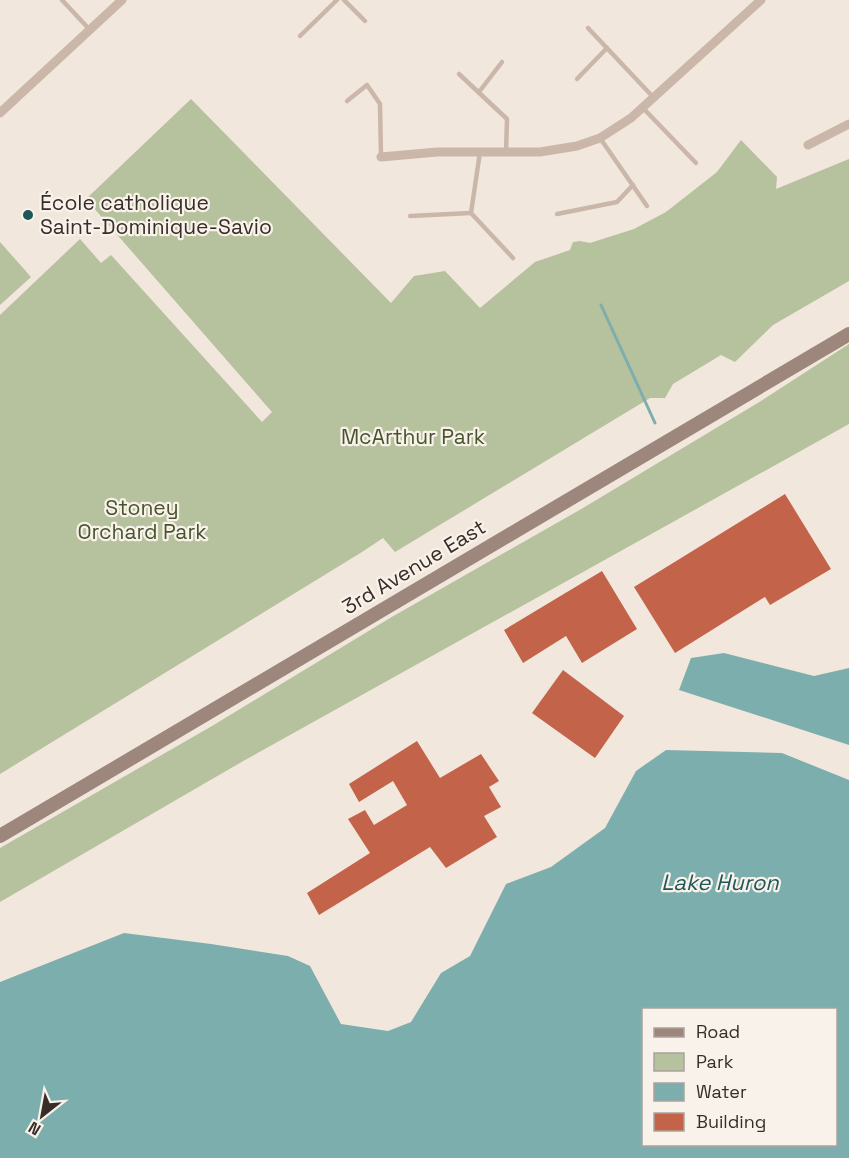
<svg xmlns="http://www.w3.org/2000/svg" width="849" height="1158" font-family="'Space Grotesk',sans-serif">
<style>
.green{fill:#b6c19d}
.water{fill:#7daeae;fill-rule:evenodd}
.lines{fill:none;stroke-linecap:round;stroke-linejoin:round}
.stream{stroke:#7daeae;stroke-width:3}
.building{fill:#c3644a}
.lane{stroke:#cab7a9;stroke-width:4.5}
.street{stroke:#cab7a9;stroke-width:9}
.secondary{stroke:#9d867b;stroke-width:14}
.poi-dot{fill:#1f5658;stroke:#f9f2ea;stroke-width:2}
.labels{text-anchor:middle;stroke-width:4.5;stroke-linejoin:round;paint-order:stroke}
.poi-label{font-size:21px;fill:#372d29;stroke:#f9f2ea;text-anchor:start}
.park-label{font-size:21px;fill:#47552d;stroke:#f9f2ea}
.street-label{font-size:21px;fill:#372d29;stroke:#f9f2ea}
.water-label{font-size:22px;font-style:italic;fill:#1f5658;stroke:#f9f2ea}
</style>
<rect width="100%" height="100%" fill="#f2e7dd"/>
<g class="green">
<polygon points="191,99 391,303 414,276 445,271 480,308 535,262 570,250 573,242 580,241 590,243 634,229 666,212 717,172 741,140 777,177 776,189 849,159 849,281 773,325 735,362 721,355 673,384 665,398 650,398 395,552 383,538 362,552 0,774 0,315 80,239 101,263 111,255 262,422 272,412 86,199"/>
<polygon points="0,242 31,277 0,305"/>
<polygon points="849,344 849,424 245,760 0,902 0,848 212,726 390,618 583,508 761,401"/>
</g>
<g class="water">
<polygon points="724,653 814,676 849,668 849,745 679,690 691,658"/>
<path d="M666,750L782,753L849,780V1158H0V982L124,933L211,944L288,956L310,966L341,1024L388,1031L411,1022L441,973L470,956L506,884L551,867L605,828L636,771ZM644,1010H836V1144H644Z"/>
</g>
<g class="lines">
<polyline class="stream" points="601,305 655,423"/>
</g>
<g class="building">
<polygon points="785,494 831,569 770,605 765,597 675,653 634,587"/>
<polygon points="602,571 637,629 582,663 566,636 523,663 504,630"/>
<polygon points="563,670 624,716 595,758 532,713"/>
<polygon points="417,741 440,778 481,754 499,781 489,787 501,807 484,816 497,837 446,868 430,847 319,915 307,893 370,853 348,819 365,810 374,825 407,805 393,781 359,802 349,784"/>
</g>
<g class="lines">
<g class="lane">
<polyline points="62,0 90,30"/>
<polyline points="344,0 365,21"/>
<polyline points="588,28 654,98"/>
<polyline points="300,36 337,0"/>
<polyline points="459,74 507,119 506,152"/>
<polyline points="577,79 607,48"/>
<polyline points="479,92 502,62"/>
<polyline points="347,101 367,85 380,104 381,157"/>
<polyline points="643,108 696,163"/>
<polyline points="600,138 647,206"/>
<polyline points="480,152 471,213 513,258"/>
<polyline points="557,214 617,202 633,185"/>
<polyline points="410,216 471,213"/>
</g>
<g class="street">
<polyline points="0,113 122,0"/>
<polyline points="808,145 849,124"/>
<polyline points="381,157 437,152 540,152 577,146 600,138 631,118 761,0"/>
</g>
<polyline class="secondary" points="0,836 849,334"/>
</g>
<circle class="poi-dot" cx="28" cy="215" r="6"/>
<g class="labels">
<g class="poi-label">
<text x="40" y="210">École catholique<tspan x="40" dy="24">Saint-Dominique-Savio</tspan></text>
</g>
<g class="park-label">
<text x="413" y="444">McArthur Park</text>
<text x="142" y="515">Stoney<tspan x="142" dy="24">Orchard Park</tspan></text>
</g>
<g class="street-label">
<text transform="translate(414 567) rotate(-31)" y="7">3rd Avenue East</text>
</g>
<g class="water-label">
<text x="720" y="890">Lake Huron</text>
</g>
</g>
<rect x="642" y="1008" width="195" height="138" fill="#f9f2ea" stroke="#aba39d" stroke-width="1.5"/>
<rect x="654" y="1028" width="30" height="9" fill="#9d867b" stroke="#aba39d" stroke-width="1.5"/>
<text x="696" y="1038" font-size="18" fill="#372d29">Road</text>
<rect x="654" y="1053" width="30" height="18" fill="#b6c19d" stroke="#aba39d" stroke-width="1.5"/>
<text x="696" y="1068" font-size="18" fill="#372d29">Park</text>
<rect x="654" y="1083" width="30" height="18" fill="#7daeae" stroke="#aba39d" stroke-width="1.5"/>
<text x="696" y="1098" font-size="18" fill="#372d29">Water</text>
<rect x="654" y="1113" width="30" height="18" fill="#c3644a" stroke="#aba39d" stroke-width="1.5"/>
<text x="696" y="1128" font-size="18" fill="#372d29">Building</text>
<g transform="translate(42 1116) rotate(211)" stroke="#f9f2ea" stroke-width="4.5" paint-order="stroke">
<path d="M0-4.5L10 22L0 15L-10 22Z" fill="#372d29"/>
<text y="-9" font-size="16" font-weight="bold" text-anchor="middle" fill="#372d29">N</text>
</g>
</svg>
